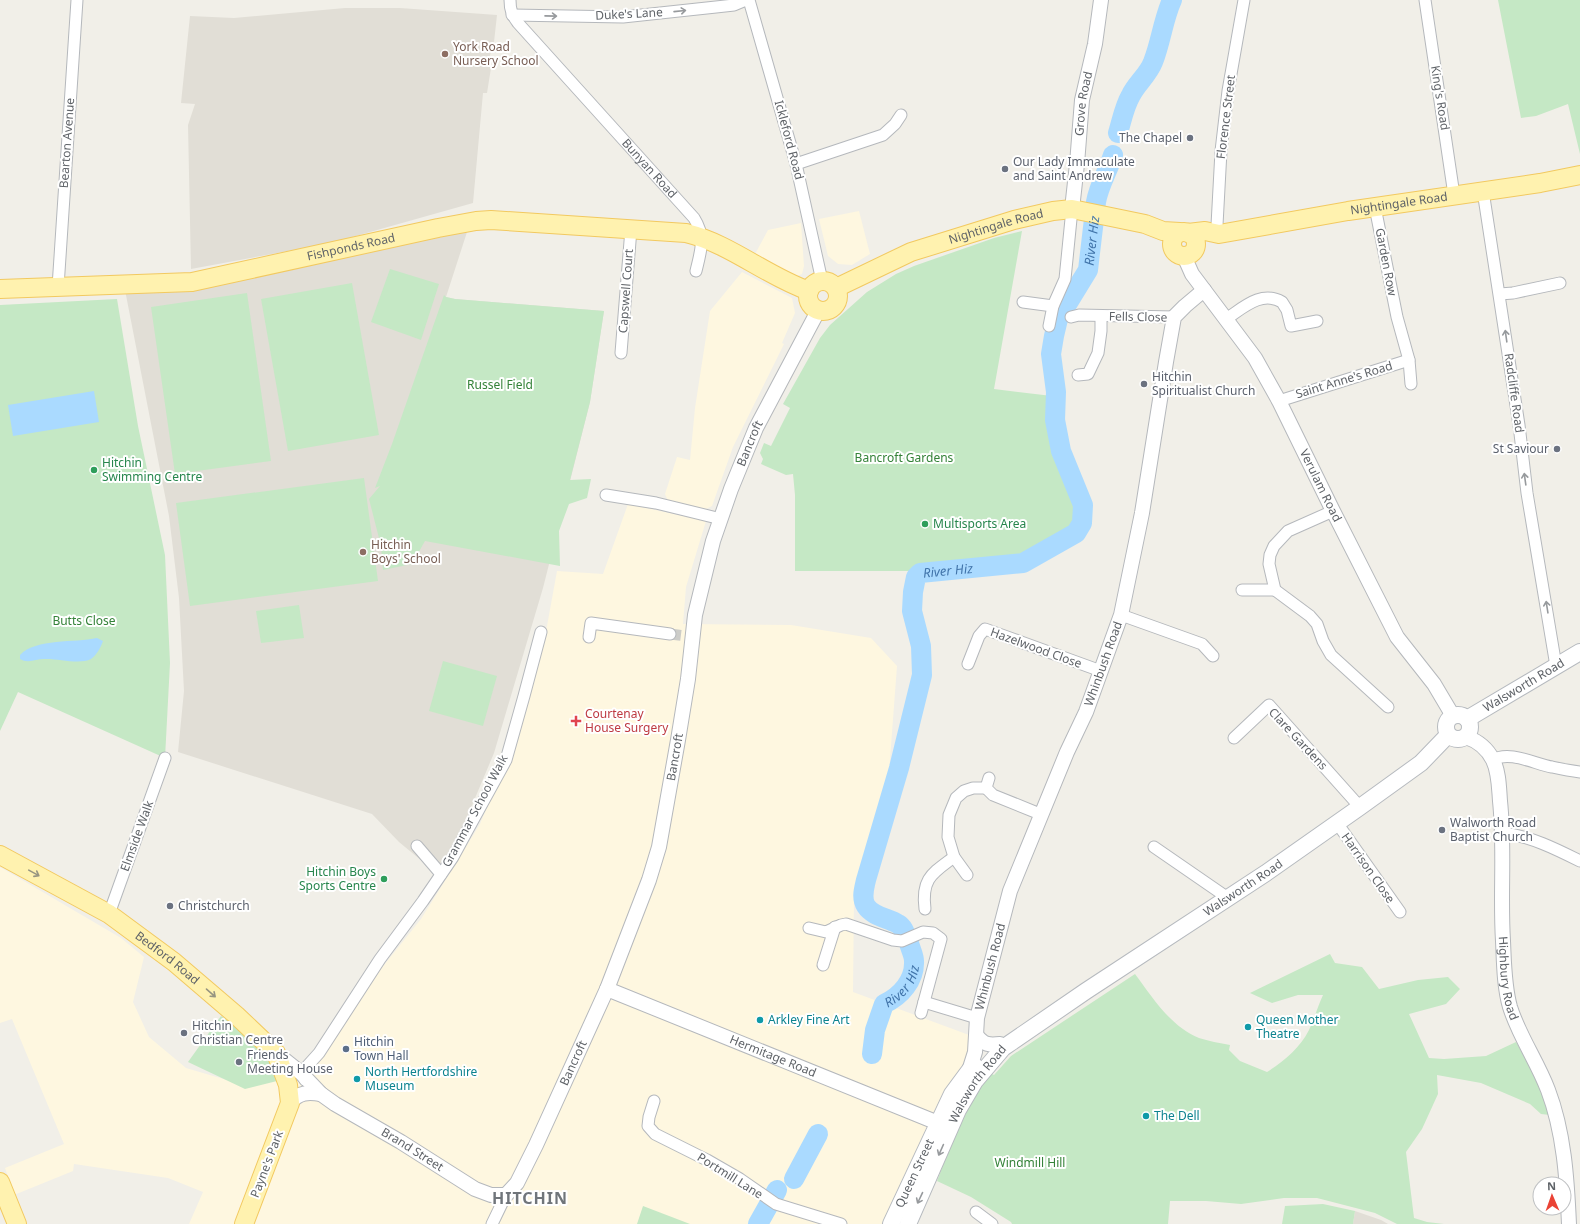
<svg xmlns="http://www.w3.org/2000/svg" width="1580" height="1224" font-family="'Noto Sans',sans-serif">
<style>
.commercial{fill:#fef7e0}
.education{fill:#e1ded6}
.green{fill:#c5e8c5}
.water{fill:#aadaff}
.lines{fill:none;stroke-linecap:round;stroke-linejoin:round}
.river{stroke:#aadaff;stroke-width:20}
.minor-tunnel{stroke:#ccccc8;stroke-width:11;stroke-dasharray:11 5.5;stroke-linecap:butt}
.minor-casing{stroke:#b5b8bc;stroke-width:13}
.tertiary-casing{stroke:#b5b8bc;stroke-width:16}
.secondary-casing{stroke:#b6babf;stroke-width:18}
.primary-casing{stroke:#f2c960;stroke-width:20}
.minor{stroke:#fff;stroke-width:11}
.tertiary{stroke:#fff;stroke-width:14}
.secondary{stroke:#fff;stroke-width:16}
.primary{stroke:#fff2af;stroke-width:18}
.oneway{stroke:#979a9d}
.oneway2{stroke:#979581}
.education-dot{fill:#8d6e63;stroke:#fff;stroke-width:1.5}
.worship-dot{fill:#6b7280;stroke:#fff;stroke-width:1.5}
.leisure-dot{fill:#2e9e5b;stroke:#fff;stroke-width:1.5}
.health-dot{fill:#e0444e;stroke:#fff;stroke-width:1.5}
.culture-dot{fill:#0f9aa8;stroke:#fff;stroke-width:1.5}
.service-dot{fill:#5c6f8a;stroke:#fff;stroke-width:1.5}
.labels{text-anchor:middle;stroke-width:4;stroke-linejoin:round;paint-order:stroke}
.street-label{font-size:12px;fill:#5f6368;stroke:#fff}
.education-label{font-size:12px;fill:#785e54;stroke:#fff;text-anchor:start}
.worship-label{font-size:12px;fill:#5b616d;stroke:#fff;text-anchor:start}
.park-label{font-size:12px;fill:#348238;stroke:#fff}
.leisure-label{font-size:12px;fill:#27864d;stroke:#fff;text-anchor:start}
.health-label{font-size:12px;fill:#be3a42;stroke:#fff;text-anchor:start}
.culture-label{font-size:12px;fill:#0d838f;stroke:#fff;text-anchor:start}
.service-label{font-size:12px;fill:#4e5e75;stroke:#fff;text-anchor:start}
.water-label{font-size:13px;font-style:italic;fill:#4174aa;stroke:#fff}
.district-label{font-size:16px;font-weight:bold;letter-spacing:1px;fill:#70757a;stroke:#fff}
</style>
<rect width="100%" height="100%" fill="#f1efe8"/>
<g class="commercial">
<polygon points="859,211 870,254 852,265 838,264 828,256 819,219"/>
<polygon points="801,223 804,266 802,274 797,276 784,271 754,256 768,230"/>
<polygon points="742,272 792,298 795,313 782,343 784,344 733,447 712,506 706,509 668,501 665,494 677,457 690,460 695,408 710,311"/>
<polygon points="628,504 706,521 686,587 683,624 791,625 871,638 897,666 888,786 854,897 853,992 969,1035 986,1071 950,1147 917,1224 189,1224 203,1192 168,1178 74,1164 73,1171 14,1195 5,1168 64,1144 12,1019 0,1023 0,867 121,938 144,957 133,1002 149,1037 186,1068 244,1085 317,1063 360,995 421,919 448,876 480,824 518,733 547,626 557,571 603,574"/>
</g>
<g class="education">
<polygon points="345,8 400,8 497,15 494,42 487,65 491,68 487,93 483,93 473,203 331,243 191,269 188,125 195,104 181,103 190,16 234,18"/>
<polygon points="468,229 446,297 455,299 604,311 590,402 543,588 494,753 452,853 433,870 399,842 372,814 178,752 184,691 179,598 169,516 125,290"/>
<polygon points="1355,1211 1381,1220 1388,1224 1353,1224"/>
</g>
<g class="green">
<polygon points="1498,0 1580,0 1580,154 1568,104 1536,116 1521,118"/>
<polygon points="1022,231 994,389 1052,396 1050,424 1056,453 1080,503 1074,528 1052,537 1037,547 1024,555 967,561 909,571 795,571 795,495 793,474 786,475 761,464 763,459 760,453 764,443 771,446 790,408 783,404 820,338 830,325 867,292 896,274 914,266 994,238"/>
<polygon points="390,269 439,284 421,340 371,322"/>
<polygon points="352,283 379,435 288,451 261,299"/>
<polygon points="247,293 271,461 175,474 151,307"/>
<polygon points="444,295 446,297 455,299 604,311 590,402 570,480 591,479 587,498 569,504 559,531 560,566 425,541 412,564 383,570 381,546 369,499 380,486 375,488 392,444"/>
<polygon points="117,299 138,426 165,555 170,663 165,758 18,692 0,731 0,305"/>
<polygon points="364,478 378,581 190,606 176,503"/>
<polygon points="299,605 304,638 261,643 256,611"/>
<polygon points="443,661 497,676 483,726 429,711"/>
<path d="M1330,954L1335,963L1362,967L1379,989L1418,980L1448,977L1460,989L1446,1004L1409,1014L1429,1058L1444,1059L1486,1056L1516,1042L1543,1089L1550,1115L1541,1114L1530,1104L1481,1083L1437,1075L1438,1094L1422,1129L1406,1152L1414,1218L1427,1222L1444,1224H1397L1375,1213L1317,1198H1284L1241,1204L1206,1201H1170L1168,1224H1012L1011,1222L971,1197L937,1181L950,1147L986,1071L994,1075L1011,1056L1135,974C1153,998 1170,1026 1199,1038C1208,1041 1220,1043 1230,1045L1229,1050L1240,1061L1267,1072C1283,1062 1300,1048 1309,1030C1314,1019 1318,1006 1323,995H1298L1272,1003L1250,993Z"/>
<polygon points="221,1016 268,1050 281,1080 245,1089 188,1062"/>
<polygon points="1323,1204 1355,1211 1353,1224 1282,1224 1285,1206"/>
<polygon points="643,1206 690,1224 637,1224"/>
</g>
<g class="water">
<polygon points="94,391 99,422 13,436 8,405"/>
<path d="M97,638L103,641C101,647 96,656 91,659C79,665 57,658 44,659C36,659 28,664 20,659V655C36,638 75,643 97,638Z"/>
<polygon points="764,1207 768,1209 770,1215 764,1224 750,1224 756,1212"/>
</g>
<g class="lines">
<g class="river">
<path d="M1118,133C1122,120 1124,107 1131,95C1137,83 1148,75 1153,62C1161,42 1163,20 1172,0"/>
<path id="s1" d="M872,1054L875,1030L884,1004C901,996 915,980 914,961C914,955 910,948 909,943C906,937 905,928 898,924C889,918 873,917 866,906C861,898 864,889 866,880L899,768L922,675L921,646L912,611L913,592L916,577L920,573L1023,563L1076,533L1082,523L1083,505L1061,451L1055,420L1056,392L1051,354L1054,336L1058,319L1088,270L1096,202C1099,185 1108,171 1113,155"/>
<polyline points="794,1179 818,1134"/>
<polyline points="758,1224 777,1190"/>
</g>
<polyline class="minor-tunnel" points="670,634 686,636"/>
<defs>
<g id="minor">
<path id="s2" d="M510,0C510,10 512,15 518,23L694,218C706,237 701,250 696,271"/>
<polyline points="749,0 796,164 822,281"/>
<polyline points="1425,0 1454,195"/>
<polyline points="512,15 623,17 716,7 734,5 746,0"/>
<polyline points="796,164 883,135 895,124 901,115"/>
<polyline points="1483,191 1519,425 1527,493 1556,666"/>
<polyline points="1375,207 1397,317 1409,360 1411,384"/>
<polyline points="1219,234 1217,225 1221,151 1228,91 1244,0"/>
<polyline points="58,287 77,0"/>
<polyline points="1500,294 1513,293 1560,283"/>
<polyline points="1023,302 1053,306"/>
<polyline points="1071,317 1079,315 1174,317"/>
<path d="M1226,319C1243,308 1261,290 1282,302L1287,310L1291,326L1317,321"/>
<polyline points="1049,326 1053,306 1065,279 1072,209"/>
<polyline points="621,353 631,229"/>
<polyline points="1078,375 1088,374 1098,353 1101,331 1101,316"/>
<polyline points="1279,401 1409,360"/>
<polyline points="606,495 656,503 721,519"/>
<polyline points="1333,511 1288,531 1274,546 1270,555 1269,564 1275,590 1310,616 1317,624 1323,641 1331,655 1388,707"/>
<polyline points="1242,590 1275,590"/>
<polyline points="1121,615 1202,644 1213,656"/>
<polyline points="589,637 591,623 670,634"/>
<polyline points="968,664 979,636 985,629 1101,671"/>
<polyline points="1234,738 1269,705 1360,807"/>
<path d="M1493,760C1509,750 1535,764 1552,767C1561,769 1571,771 1580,772"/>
<polyline points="989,778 986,788 993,795 1040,814"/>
<polyline points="1337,823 1400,912"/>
<path d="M1503,833C1530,836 1556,849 1580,861"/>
<polyline points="417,846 441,874"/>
<polyline points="1154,847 1228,898"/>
<polyline points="967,875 954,857 948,837 949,815 956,798 964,791 973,788 986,788"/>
<path d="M925,909C921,878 933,873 954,857"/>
<polyline points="109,914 165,758"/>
<polyline points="809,928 826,932 841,925 846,924 893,940 902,941 923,932 933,933 941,939 921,1013"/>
<polyline points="823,965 835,927"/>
<polyline points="924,1002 977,1018"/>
<polyline points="305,1080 301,1073 319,1053 380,959 423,901 453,857 466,833 506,760 524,696 541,632"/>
<polyline points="654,1101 649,1117 648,1126 655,1134 707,1160 740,1179 776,1204 841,1224"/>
<polyline points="976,1212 992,1224"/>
<polyline points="492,1224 506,1195"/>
</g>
<g id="tertiary">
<path id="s3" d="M1072,209L1077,164L1082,100L1095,44L1101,0"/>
<path id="s4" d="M1184,256L1192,274L1255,358L1279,401L1333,511L1397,637L1434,684L1453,716"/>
<path id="s5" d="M1466,737C1478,741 1487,748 1493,760C1499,772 1499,788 1500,801C1505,848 1500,894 1503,941C1504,962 1504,986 1510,1007C1519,1036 1537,1061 1548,1090C1564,1132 1567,1179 1569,1224"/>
<path id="s6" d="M607,989L948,1127"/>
<path d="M977,1036C984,1045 989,1045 1000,1044"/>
<path id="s7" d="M276,1053L301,1073L321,1094L335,1104L401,1142L475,1189L491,1195H506L517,1183L536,1145L607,989L649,880L659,847L678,740L688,679L695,615L713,541L731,489L756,428L818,311"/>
<path id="s8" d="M969,1071L975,1052L977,1018L1010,891L1067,752L1086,712L1121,615L1142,513L1166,362L1174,317L1185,306L1204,290"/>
<path d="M290,1103C299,1092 308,1092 321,1094"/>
</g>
<g id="secondary">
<circle cx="1458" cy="727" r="12"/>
<path id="s9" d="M1467,719L1580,652"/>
<path id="s10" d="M891,1224L952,1094L969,1071L975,1066"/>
<path id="s11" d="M908,1224L958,1110L975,1081L1003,1048L1086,991L1266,873L1360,807L1421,763L1448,735"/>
</g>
<g id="primary">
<circle cx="1184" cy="244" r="12"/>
<path id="s12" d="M1188,233L1205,231L1219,234L1348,211L1540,183L1580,175"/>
<circle cx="823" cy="296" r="15"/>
<path id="s13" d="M836,288L911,252L1014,220L1053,211L1072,209L1145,224L1163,231L1180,232"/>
<path id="s14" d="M0,289L192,282L438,228L476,221L491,220L686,233C731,244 766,276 809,291"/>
<path id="s15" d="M0,855L109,914L174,962L236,1015L276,1053L288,1085L290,1103L244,1224"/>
<polyline points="0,1182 17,1224"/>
</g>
</defs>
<use href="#minor" class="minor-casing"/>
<use href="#tertiary" class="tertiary-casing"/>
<use href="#secondary" class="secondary-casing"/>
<use href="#primary" class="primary-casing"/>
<use href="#minor" class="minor"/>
<use href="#tertiary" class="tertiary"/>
<use href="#secondary" class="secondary"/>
<use href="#primary" class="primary"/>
</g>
<defs><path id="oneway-shaft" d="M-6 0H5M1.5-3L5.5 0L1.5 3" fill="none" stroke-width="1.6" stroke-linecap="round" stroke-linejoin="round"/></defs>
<g class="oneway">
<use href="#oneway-shaft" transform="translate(680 11) rotate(-6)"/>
<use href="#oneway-shaft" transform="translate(551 16) rotate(1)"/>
<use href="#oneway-shaft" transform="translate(1506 336) rotate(-98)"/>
<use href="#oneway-shaft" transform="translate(1525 479) rotate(-98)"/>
<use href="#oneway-shaft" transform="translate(1547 607) rotate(-99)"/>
<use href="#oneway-shaft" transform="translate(941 1150) rotate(114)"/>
<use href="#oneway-shaft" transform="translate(920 1198) rotate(115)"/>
</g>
<g class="oneway2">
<use href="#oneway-shaft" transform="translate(34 873) rotate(29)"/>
<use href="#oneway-shaft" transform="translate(211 993) rotate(41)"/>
</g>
<g class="education-dot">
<circle cx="445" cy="54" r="4"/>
<circle cx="363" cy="552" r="4"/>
</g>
<g class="worship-dot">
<circle cx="1190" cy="138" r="4"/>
<circle cx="1005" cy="169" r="4"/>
<circle cx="1144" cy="384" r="4"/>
<circle cx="1557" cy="449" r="4"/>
<circle cx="1442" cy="830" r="4"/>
<circle cx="170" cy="906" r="4"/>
<circle cx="184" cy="1033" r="4"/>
<circle cx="239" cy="1062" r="4"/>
</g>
<g class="leisure-dot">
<circle cx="94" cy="470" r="4"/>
<circle cx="925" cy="524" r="4"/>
<circle cx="384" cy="879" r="4"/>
</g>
<path class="health-dot" d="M574 715h4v4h4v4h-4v4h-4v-4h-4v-4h4z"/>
<g class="culture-dot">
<circle cx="760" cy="1020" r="4"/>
<circle cx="1248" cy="1027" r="4"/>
<circle cx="357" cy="1079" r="4"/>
<circle cx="1146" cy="1116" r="4"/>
</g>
<circle class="service-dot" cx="346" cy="1049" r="4"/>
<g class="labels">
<g class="street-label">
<text transform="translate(629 14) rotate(-3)" y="4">Duke's Lane</text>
<text transform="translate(1440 98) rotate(81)" y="4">King's Road</text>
<text dy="4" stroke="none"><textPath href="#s3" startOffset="106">Grove Road</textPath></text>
<text transform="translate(1226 117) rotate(-83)" y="4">Florence Street</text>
<text transform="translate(789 140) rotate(75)" y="4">Ickleford Road</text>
<text transform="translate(67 143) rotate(-86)" y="4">Bearton Avenue</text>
<text dy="4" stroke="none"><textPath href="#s2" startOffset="221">Bunyan Road</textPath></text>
<text dy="4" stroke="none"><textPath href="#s12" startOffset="214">Nightingale Road</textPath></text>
<text dy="4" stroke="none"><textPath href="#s13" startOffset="172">Nightingale Road</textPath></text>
<text dy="4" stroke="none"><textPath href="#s14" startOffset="355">Fishponds Road</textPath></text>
<text transform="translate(1386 262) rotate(79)" y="4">Garden Row</text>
<text transform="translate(626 291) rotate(-86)" y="4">Capswell Court</text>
<text transform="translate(1138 317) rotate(1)" y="4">Fells Close</text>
<text transform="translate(1344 380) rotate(-17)" y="4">Saint Anne's Road</text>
<text transform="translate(1514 393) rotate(82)" y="4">Radcliffe Road</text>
<text dy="4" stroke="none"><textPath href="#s7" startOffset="1071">Bancroft</textPath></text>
<text dy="4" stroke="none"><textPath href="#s4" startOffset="268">Verulam Road</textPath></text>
<text transform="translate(1036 648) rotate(20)" y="4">Hazelwood Close</text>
<text dy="4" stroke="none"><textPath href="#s8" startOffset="431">Whinbush Road</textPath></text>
<text dy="4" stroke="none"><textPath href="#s9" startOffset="66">Walsworth Road</textPath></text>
<text transform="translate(1298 739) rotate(47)" y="4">Clare Gardens</text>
<text dy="4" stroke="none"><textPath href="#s7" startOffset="747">Bancroft</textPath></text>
<text transform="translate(475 811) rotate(-62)" y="4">Grammar School Walk</text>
<text transform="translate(137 836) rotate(-70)" y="4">Elmside Walk</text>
<text transform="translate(1368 868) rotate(55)" y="4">Harrison Close</text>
<text dy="4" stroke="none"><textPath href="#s11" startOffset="490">Walsworth Road</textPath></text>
<text dy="4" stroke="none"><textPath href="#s15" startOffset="197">Bedford Road</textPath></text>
<text dy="4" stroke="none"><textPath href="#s8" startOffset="107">Whinbush Road</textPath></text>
<text dy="4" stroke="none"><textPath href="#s5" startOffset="256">Highbury Road</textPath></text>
<text dy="4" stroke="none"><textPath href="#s6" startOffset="179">Hermitage Road</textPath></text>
<text dy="4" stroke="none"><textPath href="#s7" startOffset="423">Bancroft</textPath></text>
<text dy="4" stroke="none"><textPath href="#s11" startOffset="157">Walsworth Road</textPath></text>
<text dy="4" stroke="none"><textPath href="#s7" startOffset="168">Brand Street</textPath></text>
<text transform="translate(267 1164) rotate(-69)" y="4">Payne's Park</text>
<text dy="4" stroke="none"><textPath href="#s10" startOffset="56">Queen Street</textPath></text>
<text transform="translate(730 1176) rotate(32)" y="4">Portmill Lane</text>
</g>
<g class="education-label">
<text x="453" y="51">York Road<tspan x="453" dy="14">Nursery School</tspan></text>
<text x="371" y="549">Hitchin<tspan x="371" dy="14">Boys' School</tspan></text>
</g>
<g class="worship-label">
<text x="1182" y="142" text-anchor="end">The Chapel</text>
<text x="1013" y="166">Our Lady Immaculate<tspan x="1013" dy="14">and Saint Andrew</tspan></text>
<text x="1152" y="381">Hitchin<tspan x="1152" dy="14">Spiritualist Church</tspan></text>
<text x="1549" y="453" text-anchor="end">St Saviour</text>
<text x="1450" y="827">Walworth Road<tspan x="1450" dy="14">Baptist Church</tspan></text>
<text x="178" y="910">Christchurch</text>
<text x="192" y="1030">Hitchin<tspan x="192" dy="14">Christian Centre</tspan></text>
<text x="247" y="1059">Friends<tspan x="247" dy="14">Meeting House</tspan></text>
</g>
<g class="park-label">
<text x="500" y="389">Russel Field</text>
<text x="904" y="462">Bancroft Gardens</text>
<text x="84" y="625">Butts Close</text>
<text x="1030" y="1167">Windmill Hill</text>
</g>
<g class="leisure-label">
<text x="102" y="467">Hitchin<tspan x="102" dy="14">Swimming Centre</tspan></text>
<text x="933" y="528">Multisports Area</text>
<text x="376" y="876" text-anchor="end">Hitchin Boys<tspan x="376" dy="14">Sports Centre</tspan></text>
</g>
<g class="health-label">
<text x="585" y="718">Courtenay<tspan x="585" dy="14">House Surgery</tspan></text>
</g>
<g class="culture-label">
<text x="768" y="1024">Arkley Fine Art</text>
<text x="1256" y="1024">Queen Mother<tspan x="1256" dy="14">Theatre</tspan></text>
<text x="365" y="1076">North Hertfordshire<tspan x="365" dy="14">Museum</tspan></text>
<text x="1154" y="1120">The Dell</text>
</g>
<g class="service-label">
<text x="354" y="1046">Hitchin<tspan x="354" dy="14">Town Hall</tspan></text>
</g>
<g class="water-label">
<text dy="5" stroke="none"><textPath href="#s1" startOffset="1003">River Hiz</textPath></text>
<text dy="5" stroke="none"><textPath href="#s1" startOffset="558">River Hiz</textPath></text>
<text dy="5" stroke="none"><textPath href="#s1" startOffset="78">River Hiz</textPath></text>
</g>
<g class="district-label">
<text x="530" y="1204">HITCHIN</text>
</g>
</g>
<g transform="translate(1552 1196) rotate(358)"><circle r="19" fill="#ffffff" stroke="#bfc1c3"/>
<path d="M0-3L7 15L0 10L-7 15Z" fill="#ea4335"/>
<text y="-6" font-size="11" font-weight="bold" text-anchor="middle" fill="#5f6368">N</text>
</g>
</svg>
